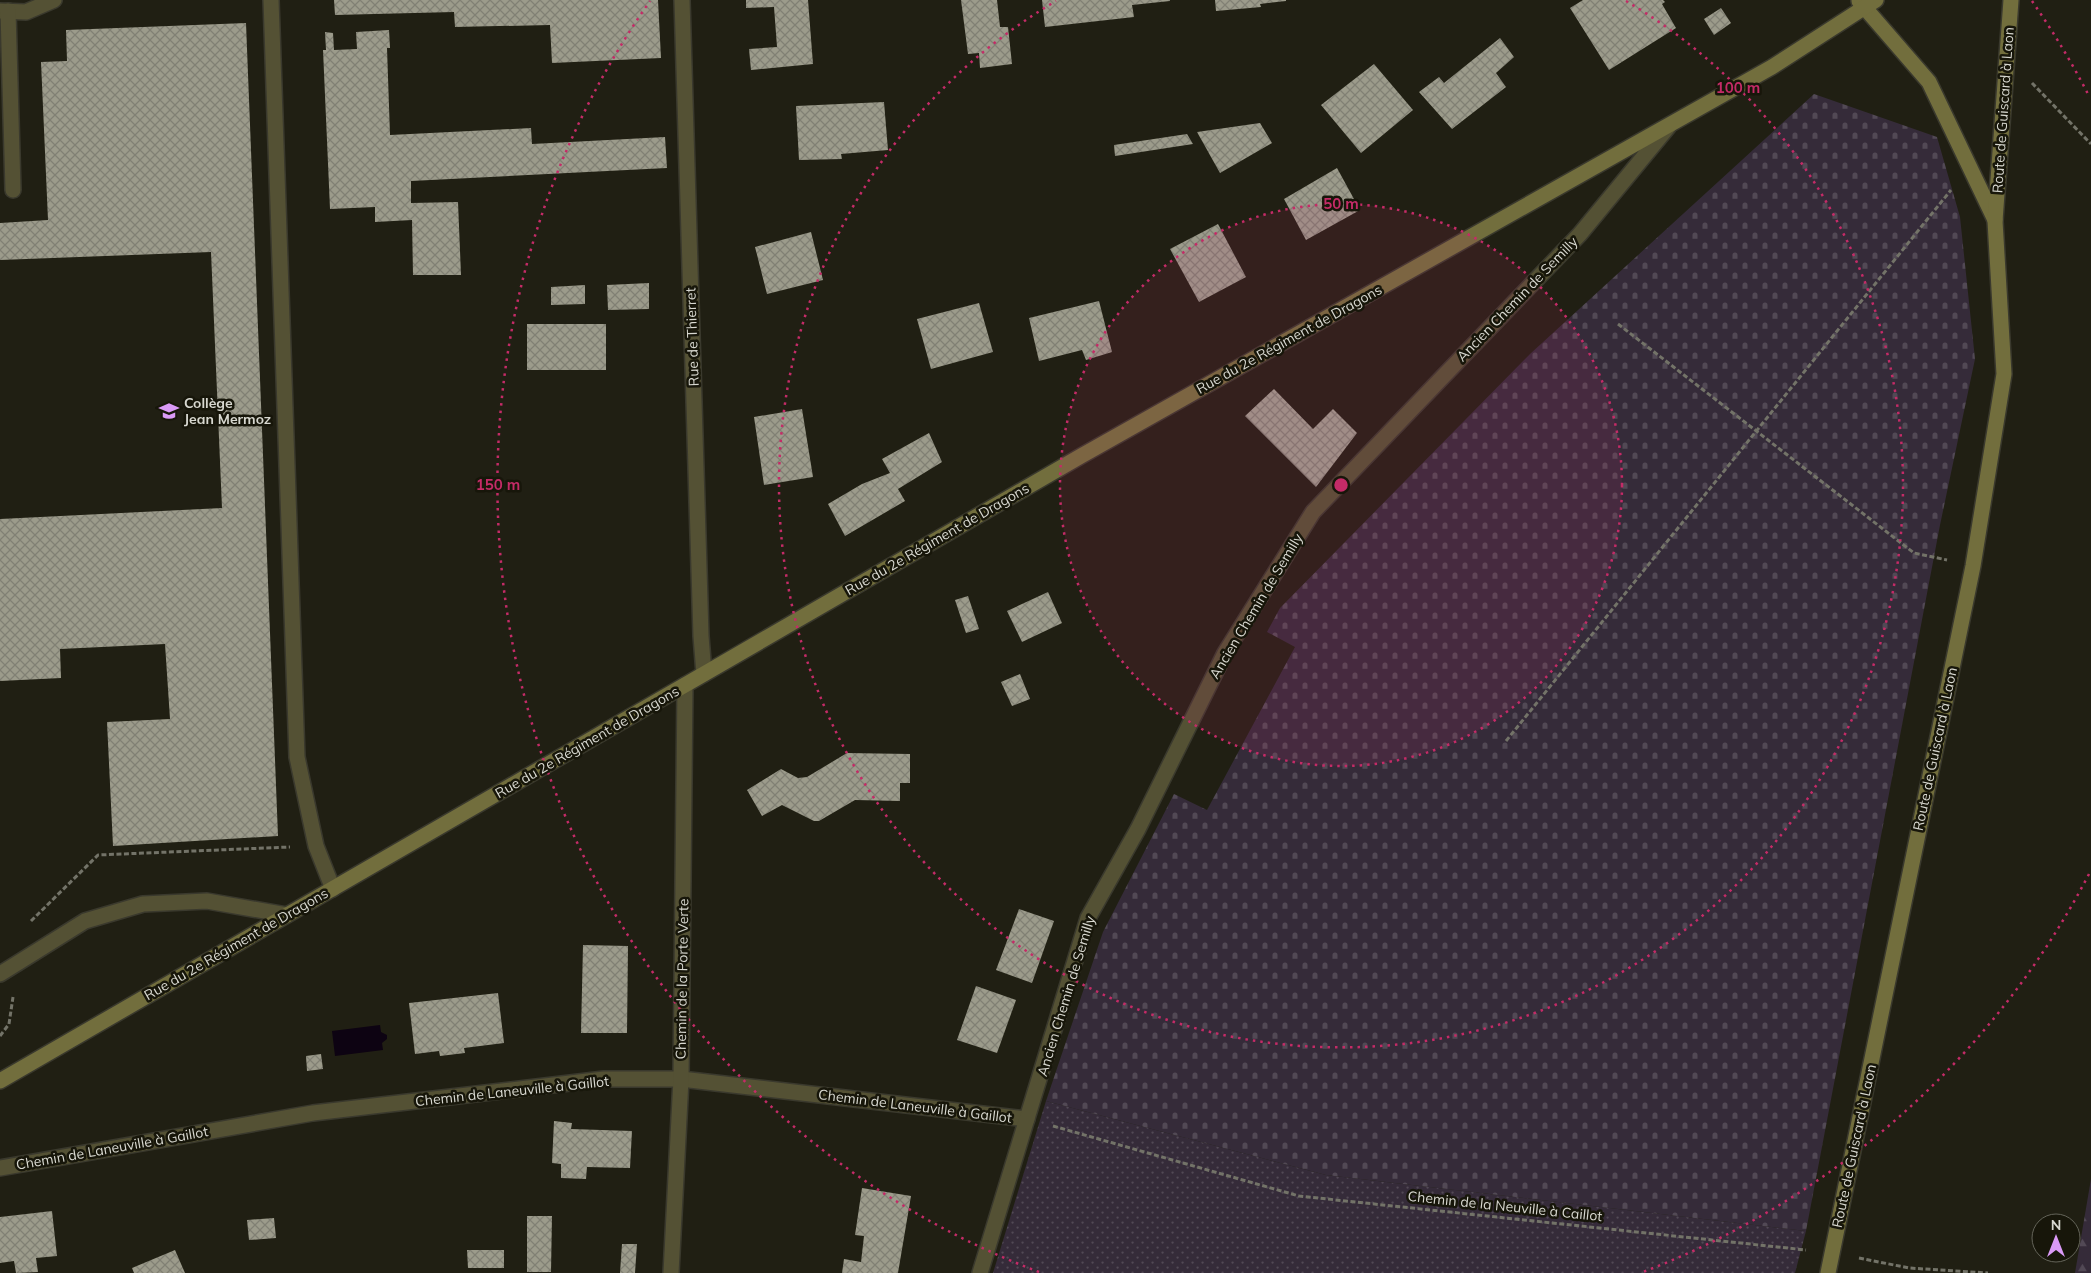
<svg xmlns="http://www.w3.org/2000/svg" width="2091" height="1273" font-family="Mulish,sans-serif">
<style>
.grass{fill:url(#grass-dots)}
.forest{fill:url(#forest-firs)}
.cemetery{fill:url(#cemetery-stones)}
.water{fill:#0d0312}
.building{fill:url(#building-cross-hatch)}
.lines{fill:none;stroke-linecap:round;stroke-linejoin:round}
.lane-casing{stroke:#3a392d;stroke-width:18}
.street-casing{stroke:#3a392d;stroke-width:18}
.secondary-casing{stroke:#3a392d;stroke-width:18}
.path{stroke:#737368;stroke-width:3;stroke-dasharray:5 2.5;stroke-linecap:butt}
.lane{stroke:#545134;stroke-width:15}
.street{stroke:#545134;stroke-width:15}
.secondary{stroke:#726e3d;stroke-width:15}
.ring{fill:none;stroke:#c42b67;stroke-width:2.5;stroke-dasharray:2.5 5}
.labels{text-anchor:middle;stroke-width:5;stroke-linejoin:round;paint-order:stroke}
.street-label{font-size:14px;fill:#d8d8d0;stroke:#17160a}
.poi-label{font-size:14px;font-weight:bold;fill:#d8d8d0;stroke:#17160a;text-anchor:start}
.centre{fill:#c42b67;stroke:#17160a;stroke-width:2.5}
.ring-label{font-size:15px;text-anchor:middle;font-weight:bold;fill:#c42b67;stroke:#17160a;stroke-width:5;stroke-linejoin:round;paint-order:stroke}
</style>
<defs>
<pattern id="grass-dots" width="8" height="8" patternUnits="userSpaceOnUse" patternTransform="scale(1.25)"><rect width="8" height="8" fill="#352b39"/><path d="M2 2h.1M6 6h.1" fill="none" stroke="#524955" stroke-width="1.8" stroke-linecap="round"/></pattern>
<pattern id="forest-firs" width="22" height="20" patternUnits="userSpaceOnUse" patternTransform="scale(1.25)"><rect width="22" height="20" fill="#352b39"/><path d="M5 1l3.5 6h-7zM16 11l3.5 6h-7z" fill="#524955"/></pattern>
<pattern id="cemetery-stones" width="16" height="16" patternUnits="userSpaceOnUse" patternTransform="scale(1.25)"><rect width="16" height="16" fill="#352b39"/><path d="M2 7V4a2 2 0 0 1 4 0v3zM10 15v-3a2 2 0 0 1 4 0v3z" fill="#524955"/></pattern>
<pattern id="building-cross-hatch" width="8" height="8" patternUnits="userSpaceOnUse" patternTransform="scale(1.25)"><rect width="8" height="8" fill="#9c9b8b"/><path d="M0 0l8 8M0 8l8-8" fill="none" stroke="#818074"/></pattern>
</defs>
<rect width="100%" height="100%" fill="#201f13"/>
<polygon class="grass" points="1046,1101 1326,1175 1806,1231 1795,1273 993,1273"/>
<polygon class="forest" points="2091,1179 2091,1273 2075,1273"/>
<polygon class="cemetery" points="1814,94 1937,137 1960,217 1975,359 1940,525 1806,1231 1326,1175 1046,1101 1103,932 1174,794 1207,810 1295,647 1267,632 1280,608 1530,354"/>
<polygon class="water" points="380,1025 381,1032 387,1035 387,1039 382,1043 383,1050 335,1056 332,1031"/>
<g class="building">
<polygon points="334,0 658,0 661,58 552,63 550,25 455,27 454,12 335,15"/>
<polygon points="746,0 808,0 813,64 751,70 749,49 777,47 774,7 746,8"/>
<polygon points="961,0 997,0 1000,27 1008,27 1012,64 980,68 979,53 968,54"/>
<polygon points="1042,0 1170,0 1170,1 1132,5 1134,17 1045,27"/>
<polygon points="1215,0 1286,0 1286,1 1260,4 1261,7 1216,11"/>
<polygon points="1583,0 1663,0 1665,2 1662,4 1676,28 1609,70 1570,8"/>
<polygon points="1721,8 1731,23 1714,35 1704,19"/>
<polygon points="246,23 278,836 113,846 107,722 170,719 165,644 60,649 61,678 0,681 0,519 222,508 211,252 0,260 0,223 48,220 41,62 67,61 66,30"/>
<polygon points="389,30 390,48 387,48 390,135 531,128 532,144 665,137 667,168 411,181 411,203 458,202 461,275 413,275 412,220 375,222 375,207 330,209 323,50 326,50 325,32 333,33 334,50 357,49 356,32"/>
<polygon points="1500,38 1514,57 1496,73 1506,87 1452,129 1419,92 1439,77 1444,83"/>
<polygon points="1374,64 1413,110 1361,153 1321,105"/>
<polygon points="884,102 888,150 841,154 842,159 799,160 796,106"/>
<polygon points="1260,123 1272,143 1220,173 1197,132"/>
<polygon points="1187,134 1193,144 1115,156 1114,145"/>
<polygon points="1337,168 1360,210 1306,240 1284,199"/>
<polygon points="1218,224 1246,277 1199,302 1170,249"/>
<polygon points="811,232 823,280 767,294 755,247"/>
<polygon points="649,283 649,309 608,310 607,285"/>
<polygon points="585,285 585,304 551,305 551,287"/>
<polygon points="1099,301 1112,352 1086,360 1082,350 1039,361 1029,318"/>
<polygon points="979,303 993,352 931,369 917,319"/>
<rect x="527" y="324" width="79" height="46"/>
<polygon points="1274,389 1313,429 1333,409 1357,433 1316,487 1245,416"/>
<polygon points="802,409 813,477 764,485 754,417"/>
<polygon points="929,433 942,462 898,489 905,501 845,536 828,504 862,484 890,473 882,459"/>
<polygon points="1048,592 1062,623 1022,642 1007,611"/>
<polygon points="968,596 979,629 966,633 955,600"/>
<polygon points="1020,674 1030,699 1012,706 1001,682"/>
<polygon points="847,753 910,754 910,783 900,783 900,801 855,800 819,821 814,821 782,805 762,816 747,790 781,769 798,778 807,777"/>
<polygon points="1019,909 1054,921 1032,983 996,970"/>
<polygon points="583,945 628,946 627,1033 581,1033"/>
<polygon points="976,986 1016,1000 997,1053 957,1040"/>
<polygon points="498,993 504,1043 464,1048 465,1053 440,1056 439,1051 415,1054 409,1003"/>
<polygon points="321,1054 323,1069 307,1071 306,1056"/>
<polygon points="554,1121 572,1123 571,1129 632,1131 630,1168 587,1167 586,1179 561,1178 561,1164 552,1163"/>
<polygon points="862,1188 911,1196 898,1273 842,1273 844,1259 861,1262 864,1236 855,1235"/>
<polygon points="52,1211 57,1256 36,1258 38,1272 16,1273 14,1261 0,1263 0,1217"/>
<polygon points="527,1216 552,1216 551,1272 527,1272"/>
<polygon points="274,1218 276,1238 249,1240 247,1220"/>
<polygon points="622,1244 637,1244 635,1273 620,1273"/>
<polygon points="175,1250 185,1273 134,1273 132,1268"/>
<polygon points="467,1250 504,1250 504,1268 468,1268"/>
</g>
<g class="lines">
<defs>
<g id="lane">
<polyline points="271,0 297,757 316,846 333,889"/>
<polyline points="0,11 26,12 54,0"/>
<polyline points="8,11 13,190"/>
<polyline points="0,974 85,921 143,904 207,901 287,915"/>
</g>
<g id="street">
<polyline points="682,0 701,636 704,674"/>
<polyline points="0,1168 313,1113 604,1079 681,1079 1027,1119"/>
<polyline points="671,1273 681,1079 685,685"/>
<polyline points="980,1273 1088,918 1138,829 1225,653 1313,512 1580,234 1669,126"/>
</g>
<g id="secondary">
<polyline points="1859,1 1929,82 1995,220"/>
<polyline points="0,1081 1081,456 1772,67 1876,0"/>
<polyline points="1828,1273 1973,566 2004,374 1995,221 2011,0"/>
</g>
</defs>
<use href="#lane" class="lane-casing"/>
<use href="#street" class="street-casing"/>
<use href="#secondary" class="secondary-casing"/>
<g class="path">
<polyline points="2032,83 2091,144"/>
<polyline points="1618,324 1914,553 1947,560"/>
<polyline points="1506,741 1951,190"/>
<polyline points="31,921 98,855 290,847"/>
<polyline points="0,1036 9,1024 13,997"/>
<polyline points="1053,1126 1299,1196 1806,1250"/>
<polyline points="1859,1258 1909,1268 1988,1273"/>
</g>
<use href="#lane" class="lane"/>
<use href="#street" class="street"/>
<use href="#secondary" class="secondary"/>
</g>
<circle cx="1341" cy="485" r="281" fill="#c42b67" fill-opacity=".12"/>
<g class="ring">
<circle cx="1341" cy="485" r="281"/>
<path d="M1626 1A562 562 0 1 1 1056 1"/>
<path d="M2089 874A843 843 0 0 1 1643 1272M1039 1272A843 843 0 0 1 650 1M2032 1A843 843 0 0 1 2089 96"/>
</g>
<defs>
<symbol id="school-bare" viewBox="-9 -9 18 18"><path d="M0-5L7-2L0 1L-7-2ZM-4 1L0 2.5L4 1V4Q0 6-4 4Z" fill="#da9af6" stroke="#17160a" stroke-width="2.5" paint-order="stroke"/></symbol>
</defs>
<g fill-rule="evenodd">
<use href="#school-bare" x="155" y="397" width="28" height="28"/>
</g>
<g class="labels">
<g class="street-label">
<text transform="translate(2003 110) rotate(-86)" y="5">Route de Guiscard à Laon</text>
<text transform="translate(1517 299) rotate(-46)" y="5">Ancien Chemin de Semilly</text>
<text transform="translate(692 337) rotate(-92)" y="5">Rue de Thierret</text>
<text transform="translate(1289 339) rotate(-29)" y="5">Rue du 2e Régiment de Dragons</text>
<text transform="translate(937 539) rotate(-30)" y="5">Rue du 2e Régiment de Dragons</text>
<text transform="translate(1256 606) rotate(-59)" y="5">Ancien Chemin de Semilly</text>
<text transform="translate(587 742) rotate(-30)" y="5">Rue du 2e Régiment de Dragons</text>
<text transform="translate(1935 749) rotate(-78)" y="5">Route de Guiscard à Laon</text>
<text transform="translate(236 944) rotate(-30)" y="5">Rue du 2e Régiment de Dragons</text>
<text transform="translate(682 979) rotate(-89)" y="5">Chemin de la Porte Verte</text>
<text transform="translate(1066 996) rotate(-73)" y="5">Ancien Chemin de Semilly</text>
<text transform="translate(512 1091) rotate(-6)" y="5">Chemin de Laneuville à Gaillot</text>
<text transform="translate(915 1106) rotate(7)" y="5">Chemin de Laneuville à Gaillot</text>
<text transform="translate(1854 1146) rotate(-78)" y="5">Route de Guiscard à Laon</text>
<text transform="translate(112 1148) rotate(-10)" y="5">Chemin de Laneuville à Gaillot</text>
<text transform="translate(1505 1206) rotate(6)" y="5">Chemin de la Neuville à Caillot</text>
</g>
<g class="poi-label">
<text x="184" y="408">Collège<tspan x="184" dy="16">Jean Mermoz</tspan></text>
</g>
</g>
<circle cx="1341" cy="485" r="8" class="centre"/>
<g class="ring-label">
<text x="1738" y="93">100 m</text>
<text x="1341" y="209">50 m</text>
<text x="498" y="490">150 m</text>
</g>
<g transform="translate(2056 1238)"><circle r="24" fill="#17160a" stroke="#646459"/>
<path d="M0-4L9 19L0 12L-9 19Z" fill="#da9af6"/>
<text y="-8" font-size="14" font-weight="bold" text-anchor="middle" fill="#d8d8d0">N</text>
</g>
</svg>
